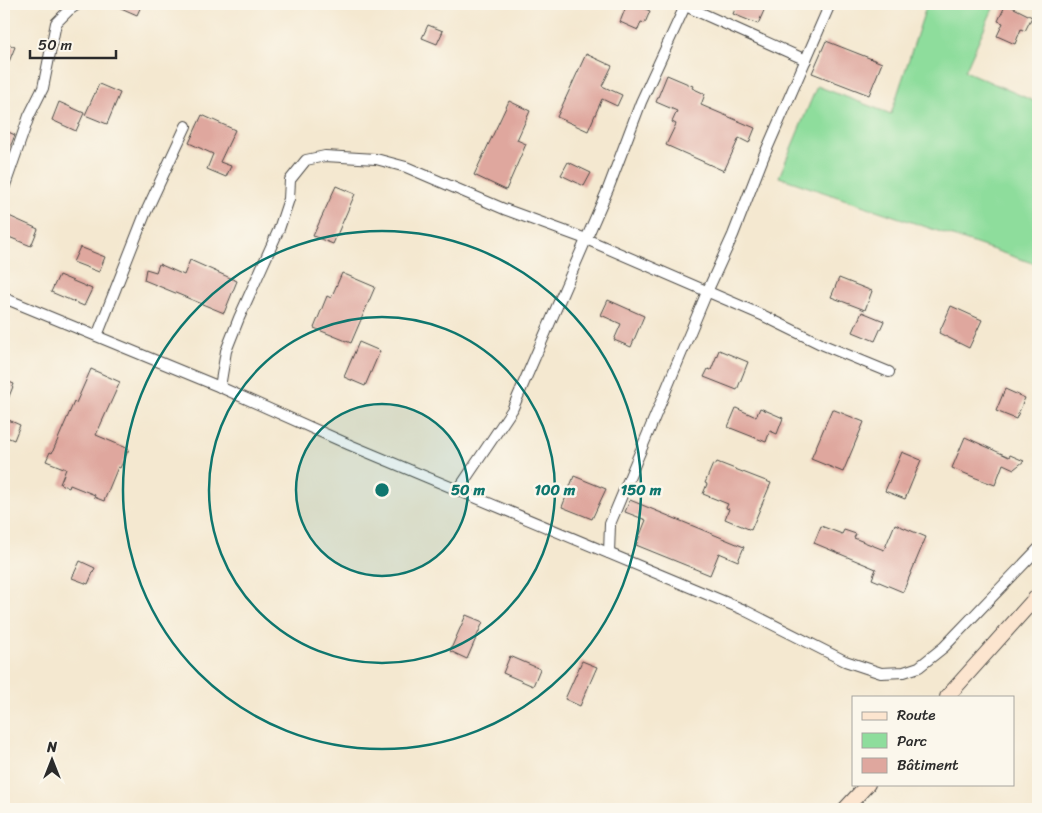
<svg xmlns="http://www.w3.org/2000/svg" width="1042" height="813" font-family="Sriracha,sans-serif">
<style>
.green{fill:#8edd9c;stroke:#5c8464}
.building{fill:#dfa79e}
.lines{fill:none;stroke-linecap:round;stroke-linejoin:round}
.street-casing{stroke:#494744;stroke-width:12}
.secondary-casing{stroke:#494744;stroke-width:16}
.street{stroke:#fff;stroke-width:10}
.secondary{stroke:#fce5cf;stroke-width:14}
.ring{fill:none;stroke:#0f766e;stroke-width:2.5}
.centre{fill:#0f766e;stroke:#fbf7ec;stroke-width:2.5}
.ring-label{font-size:15px;text-anchor:middle;font-weight:bold;fill:#0f766e;stroke:#fbf7ec;stroke-width:5;stroke-linejoin:round;paint-order:stroke}
</style>
<rect width="100%" height="100%" fill="#fbf7ec"/>
<filter id="ink" filterUnits="userSpaceOnUse"><feTurbulence type="fractalNoise" baseFrequency=".02" numOctaves="2"/><feDisplacementMap in="SourceGraphic" scale="10" xChannelSelector="R" yChannelSelector="G"/><feConvolveMatrix kernelMatrix="1 2 1 2 8 2 1 2 1" color-interpolation-filters="sRGB"/></filter>
<filter id="wash" filterUnits="userSpaceOnUse"><feTurbulence type="fractalNoise" baseFrequency=".0096" numOctaves="4" result="noise"/><feDisplacementMap in="SourceGraphic" scale="20" xChannelSelector="R" yChannelSelector="G"/><feGaussianBlur stdDeviation="1.12" result="paint"/><feColorMatrix in="noise" values="0 0 0 0 0 0 0 0 0 0 0 0 0 0 0 0 0 1.4 0 .05"/><feComposite in="paint" operator="in"/></filter>
<g filter="url(#wash)">
<rect width="100%" height="100%" fill="#f4e8d0"/>
<polygon class="green" points="927,4 995,4 965,71 1038,103 1038,265 779,177 817,86 891,114"/>
<g id="blocks">
<g class="building">
<polygon points="112,4 142,4 137,15"/>
<polygon points="627,4 633,7 633,4 650,11 645,23 641,22 638,30 620,22"/>
<polygon points="737,4 760,4 766,6 758,24 733,14"/>
<polygon points="1006,4 1032,17 1025,31 1021,29 1015,44 997,36 1003,23 998,21"/>
<polygon points="428,25 443,31 437,44 422,38"/>
<polygon points="826,41 882,63 869,95 812,73"/>
<polygon points="4,42 15,47 4,74"/>
<polygon points="586,54 612,66 602,86 622,95 617,106 602,99 588,131 557,117"/>
<polygon points="667,75 693,86 692,88 705,94 701,105 755,128 749,143 739,138 724,171 666,145 676,124 672,122 677,111 656,102"/>
<polygon points="99,84 120,93 107,124 85,115"/>
<polygon points="509,101 530,111 517,140 526,144 506,190 474,175"/>
<polygon points="59,102 84,113 76,131 52,120"/>
<polygon points="202,115 235,130 220,162 231,166 226,177 207,169 213,154 189,143"/>
<polygon points="4,130 15,135 4,162"/>
<polygon points="568,162 591,173 584,186 561,175"/>
<polygon points="336,186 355,194 333,244 313,236"/>
<polygon points="9,216 38,229 31,246 4,235 4,228"/>
<polygon points="80,247 105,257 99,272 73,262"/>
<polygon points="190,260 237,281 224,313 144,280 146,269 156,272 159,264 184,275"/>
<polygon points="342,273 375,287 351,343 314,328 327,296 331,298"/>
<polygon points="59,275 92,289 84,306 51,292"/>
<polygon points="839,278 872,291 865,310 831,297"/>
<polygon points="608,300 644,316 631,347 614,340 621,324 601,315"/>
<polygon points="951,306 982,320 969,348 939,333"/>
<polygon points="862,312 884,321 875,341 853,332"/>
<polygon points="359,342 380,351 365,386 344,377"/>
<polygon points="719,350 748,362 737,390 704,377 708,369 711,370"/>
<polygon points="91,369 120,382 96,435 129,449 120,468 118,467 104,501 94,497 95,495 70,485 69,488 60,484 66,469 46,461 50,452 52,453 74,402 76,403"/>
<polygon points="4,380 14,384 4,409"/>
<polygon points="1005,389 1025,398 1016,419 996,411"/>
<polygon points="736,408 756,417 760,408 783,418 777,434 770,431 766,442 728,427"/>
<polygon points="832,409 864,422 843,472 811,459"/>
<polygon points="4,418 20,425 14,440 4,436"/>
<polygon points="965,437 1009,457 1010,455 1024,461 1014,469 1003,464 995,485 976,478 952,468"/>
<polygon points="902,452 921,460 905,499 885,491"/>
<polygon points="717,462 771,483 751,530 725,519 729,509 726,508 728,504 703,494 707,484 705,483 713,464 715,465"/>
<polygon points="574,476 606,489 592,519 562,507"/>
<polygon points="630,500 744,547 738,561 719,553 710,575 636,545 646,520 625,512"/>
<polygon points="895,524 926,537 903,592 872,579 876,569 814,543 821,526 842,534 844,530 856,534 854,538 884,550"/>
<polygon points="80,561 95,568 88,584 72,578"/>
<polygon points="466,615 483,622 467,659 450,651"/>
<polygon points="510,656 540,669 533,686 503,673"/>
<polygon points="582,661 597,667 580,706 565,699"/>
</g>
</g>
</g>
<g filter="url(#ink)">
<use href="#blocks" fill-opacity="0" stroke="#494744" stroke-width="1"/>
<g class="lines">
<defs>
<g id="street">
<polyline points="681,4 806,60"/>
<polyline points="4,188 29,116 43,88 56,23 69,10 78,4"/>
<polyline points="4,298 220,387 350,445 742,609 845,661 881,673 904,672 919,667 944,647 1038,549"/>
<polyline points="97,336 145,214 186,126"/>
<polyline points="220,387 226,351 239,318 279,229 289,199 290,180 306,160 325,156 376,159 406,167 504,209 586,239 764,316 821,344 889,372"/>
<polyline points="458,490 512,410 608,189 641,102 686,4"/>
<polyline points="609,553 610,524 707,292 733,235 763,158 830,4"/>
</g>
<g id="secondary">
<polyline points="947,697 1038,595"/>
<polyline points="845,809 868,784"/>
</g>
</defs>
<use href="#street" class="street-casing"/>
<use href="#secondary" class="secondary-casing"/>
<use href="#street" class="street"/>
<use href="#secondary" class="secondary"/>
</g>
</g>
<circle cx="382" cy="490" r="86" fill="#0f766e" fill-opacity=".12"/>
<g class="ring">
<circle cx="382" cy="490" r="86"/>
<circle cx="382" cy="490" r="173"/>
<circle cx="382" cy="490" r="259"/>
</g>
<circle cx="382" cy="490" r="8" class="centre"/>
<g class="ring-label">
<text x="468" y="495">50 m</text>
<text x="555" y="495">100 m</text>
<text x="641" y="495">150 m</text>
</g>
<rect width="1042" height="813" fill="none" stroke="#fbf7ec" stroke-width="20"/>
<rect x="852" y="696" width="162" height="90" fill="#fbf7ec" stroke="#a8a59f"/>
<rect x="862" y="712" width="25" height="8" fill="#fce5cf" stroke="#a8a59f"/>
<text x="897" y="720" font-size="15" fill="#2b2b2b">Route</text>
<rect x="862" y="733" width="25" height="15" fill="#8edd9c" stroke="#a8a59f"/>
<text x="897" y="746" font-size="15" fill="#2b2b2b">Parc</text>
<rect x="862" y="758" width="25" height="15" fill="#dfa79e" stroke="#a8a59f"/>
<text x="897" y="770" font-size="15" fill="#2b2b2b">Bâtiment</text>
<g transform="translate(52 760)" stroke="#fbf7ec" stroke-width="4" paint-order="stroke">
<path d="M0-4L9 19L0 12L-9 19Z" fill="#2b2b2b"/>
<text y="-8" font-size="14" font-weight="bold" text-anchor="middle" fill="#2b2b2b">N</text>
</g>
<path d="M30 50v8h86v-8" fill="none" stroke="#2b2b2b" stroke-width="2.5"/>
<text x="38" y="50" font-size="15" fill="#2b2b2b" stroke="#fbf7ec" stroke-width="4" paint-order="stroke">50 m</text>
</svg>
